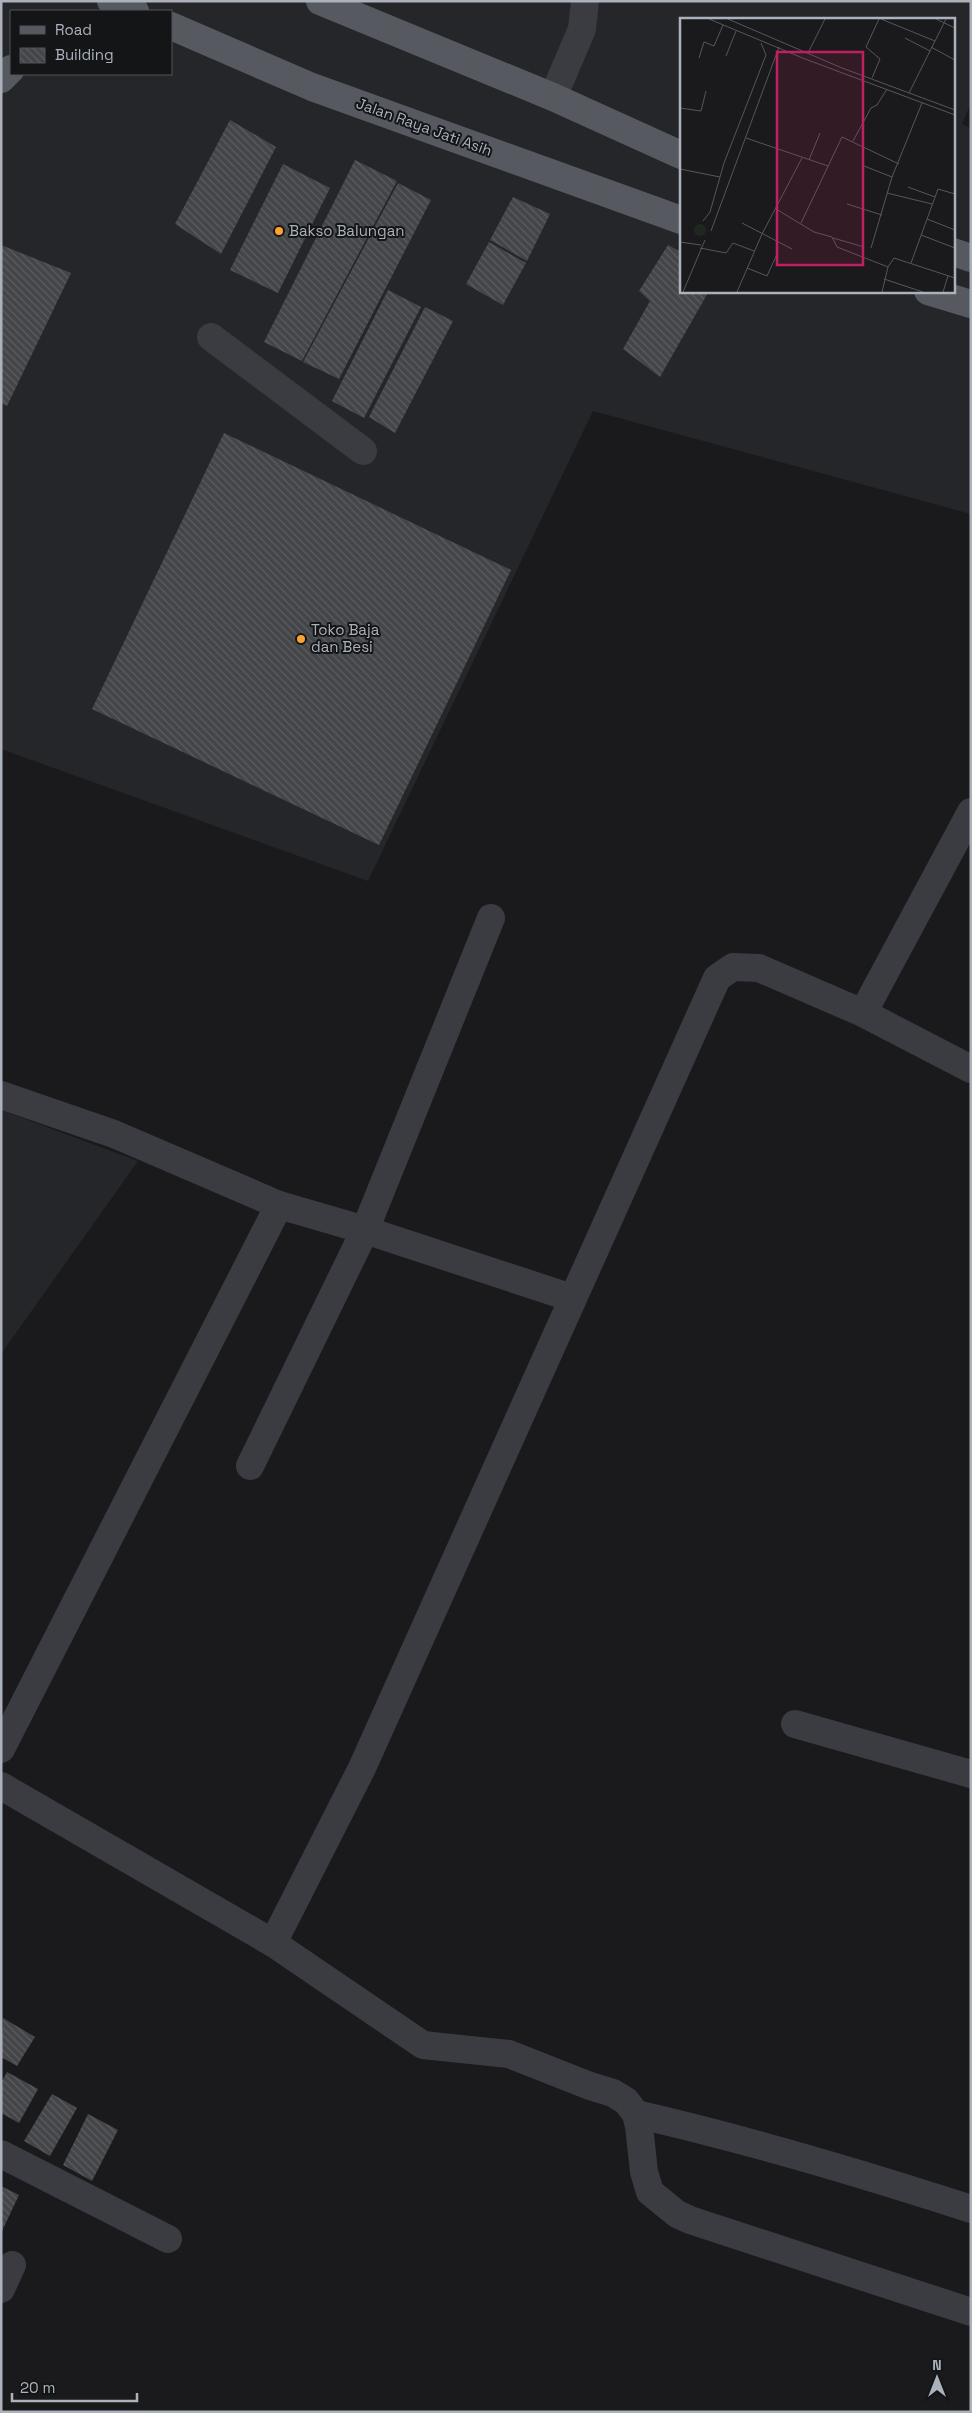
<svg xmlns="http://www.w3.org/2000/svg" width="972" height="2413" font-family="'Space Grotesk',sans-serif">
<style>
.built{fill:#252629;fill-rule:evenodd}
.building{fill:url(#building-back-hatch)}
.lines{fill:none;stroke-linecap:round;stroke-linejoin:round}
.minor{stroke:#3a3c41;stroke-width:28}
.major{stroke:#565a60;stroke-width:28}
.poi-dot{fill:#fba232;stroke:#141517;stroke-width:2}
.labels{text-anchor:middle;stroke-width:4;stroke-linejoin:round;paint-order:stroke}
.street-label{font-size:15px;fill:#abb2bc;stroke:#141517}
.poi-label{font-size:15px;fill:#abb2bc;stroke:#141517;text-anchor:start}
.inset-road{fill:none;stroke:#54575c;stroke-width:1}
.view{fill:#c12060;fill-opacity:0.15;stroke:#c12060;stroke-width:2.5}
.inset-edge{fill:none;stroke:#abb2bc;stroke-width:2.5}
</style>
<defs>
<pattern id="building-back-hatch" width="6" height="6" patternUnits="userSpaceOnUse" patternTransform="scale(1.25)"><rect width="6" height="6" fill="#444549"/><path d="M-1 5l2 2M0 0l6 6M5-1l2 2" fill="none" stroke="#5c5d61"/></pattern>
</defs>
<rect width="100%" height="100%" fill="#1a1a1c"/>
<g class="built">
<path d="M1,1H971V103L962,124L971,128V514L593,411L368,881L1,749ZM11,11H171V74H11ZM681,19H953V291H681Z"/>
<polygon points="1,1110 138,1161 1,1354"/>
</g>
<g class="building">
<polygon points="230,120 276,147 221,254 175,224"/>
<polygon points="355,160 397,181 302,361 264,342"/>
<polygon points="283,164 330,188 278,293 230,270"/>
<polygon points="398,183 431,200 339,379 303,362"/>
<polygon points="513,197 550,214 527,261 490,240"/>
<polygon points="489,242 526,263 503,305 466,284"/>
<polygon points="1,245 71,273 7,406 1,403"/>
<polygon points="668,245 681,252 681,291 709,291 660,377 623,349 650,301 639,291"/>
<polygon points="388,290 421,307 364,418 332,401"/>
<polygon points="425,307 453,321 395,433 369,417"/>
<polygon points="224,433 511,570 379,845 92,709"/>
<polygon points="3,2018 35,2037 17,2066 1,2057"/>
<polygon points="7,2072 38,2089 19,2123 1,2113 1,2083"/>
<polygon points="52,2094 77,2108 50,2156 24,2141"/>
<polygon points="88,2114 118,2130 92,2181 63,2165"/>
<polygon points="1,2186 19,2195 1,2233"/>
</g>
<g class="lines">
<g class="minor">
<polyline points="553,97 582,29 585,1"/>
<polyline points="211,337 363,451"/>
<polyline points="863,1013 971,812"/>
<polyline points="1,1095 114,1134 279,1205 365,1230 572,1298"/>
<polyline points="250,1466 365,1230 491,918"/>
<polyline points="795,1724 971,1774"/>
<polyline points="1,1749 279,1205"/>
<polyline points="1,1786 273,1943 423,2045 509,2054 590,2086 613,2093 626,2101 636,2114 639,2126 644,2172 650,2192 677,2214 690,2220 971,2312"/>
<polyline points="273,1943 362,1768 717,978 733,967 759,968 863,1013 971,1069"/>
<path d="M636,2114C749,2140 860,2173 971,2209"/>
<polyline points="1,2154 168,2239"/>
<polyline points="1,2289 12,2265"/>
</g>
<g class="major">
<polyline points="111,1 135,11"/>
<polyline points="320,1 553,97 681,155"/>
<polyline points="171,26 312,87 681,220"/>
<polyline points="1,79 11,69"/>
<polyline points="953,252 971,258"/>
<polyline points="928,291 971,304"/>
</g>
</g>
<g class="poi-dot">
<circle cx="279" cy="231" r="5"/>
<circle cx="301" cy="639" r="5"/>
</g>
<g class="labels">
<g class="street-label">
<text transform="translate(424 127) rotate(20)" y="5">Jalan Raya Jati Asih</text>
</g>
<g class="poi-label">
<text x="289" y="236">Bakso Balungan</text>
<text x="311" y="635">Toko Baja<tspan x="311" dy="17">dan Besi</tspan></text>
</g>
</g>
<g transform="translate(680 18)">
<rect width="275" height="275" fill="#1a1a1c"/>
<path d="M14 212a6 6 0 1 1 12 0a6 6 0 1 1-12 0Z" fill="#1f281f"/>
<path class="inset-road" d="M29,1L125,41L275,97M48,1L162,50L275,92M201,1L255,23M256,1L275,10M225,20L250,33M251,29L275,42M128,35L145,1M46,38L56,13M19,40L24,24L34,28L43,7M192,60L200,41L186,29L199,1M229,75L266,1M0,90L21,93L26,73M66,120L148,148M173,123L191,90L197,87L207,71M129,142L140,115M184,148L212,159M0,151L40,159M228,169L255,179M207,175L252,186M167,186L202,197M96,191L134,214L152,219L157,229L208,249M247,201L275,212M23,203L30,194L44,145L86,37L81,25M62,205L112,231M121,205L162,119L219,146M31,213L99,29M241,217L275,230M153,220L184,229M0,224L21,227M20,230L46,235L53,225L74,233M191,230L212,159L242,85M231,245L258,171L275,176M67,250L87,258L98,234M204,261L243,274M3,274L25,222M57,274L82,216L122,140M202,274L208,249L214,240L275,260M263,274L268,258"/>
<path class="view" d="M97,34H183V247H97Z"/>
<rect width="275" height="275" class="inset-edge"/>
</g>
<rect width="972" height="2413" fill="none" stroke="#abb2bc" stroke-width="5"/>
<rect x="10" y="10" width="162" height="65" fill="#141517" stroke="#505459"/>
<rect x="20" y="26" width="25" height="8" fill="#565a60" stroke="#505459"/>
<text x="55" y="35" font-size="15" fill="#abb2bc">Road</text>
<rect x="20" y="48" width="25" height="15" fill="url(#building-back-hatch)" stroke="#505459"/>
<text x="55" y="60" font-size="15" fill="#abb2bc">Building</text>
<g transform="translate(937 2378)" stroke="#141517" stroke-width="4" paint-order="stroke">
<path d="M0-4L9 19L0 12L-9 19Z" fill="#abb2bc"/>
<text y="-8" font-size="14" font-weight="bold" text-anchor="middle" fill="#abb2bc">N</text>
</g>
<path d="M12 2393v8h125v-8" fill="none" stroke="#abb2bc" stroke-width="2.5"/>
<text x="20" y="2393" font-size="15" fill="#abb2bc" stroke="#141517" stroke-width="4" paint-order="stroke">20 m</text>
</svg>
